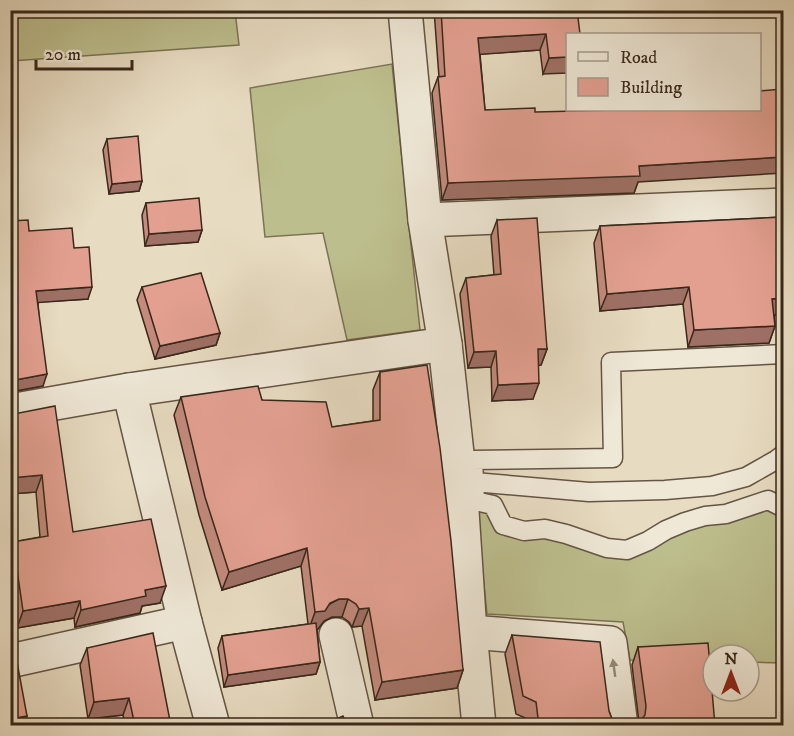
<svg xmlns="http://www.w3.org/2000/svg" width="794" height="736" font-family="'IM FELL DW Pica',serif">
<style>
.grass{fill:#bdbe8d;stroke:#7a7354;stroke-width:1.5}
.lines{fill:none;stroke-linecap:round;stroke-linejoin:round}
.lane-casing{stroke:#645544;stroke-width:21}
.street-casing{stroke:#645544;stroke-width:36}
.lane{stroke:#efe8d7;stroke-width:18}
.street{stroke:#efe8d7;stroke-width:33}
.wall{fill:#c38a7d;stroke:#38281a;stroke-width:1.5}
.shaded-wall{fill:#9f7066;stroke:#38281a;stroke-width:1.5}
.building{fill:#e3a091;stroke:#38281a;stroke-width:1.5}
.oneway{fill:#948878}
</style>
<rect width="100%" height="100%" fill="#e7dbc1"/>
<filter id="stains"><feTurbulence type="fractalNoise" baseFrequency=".00333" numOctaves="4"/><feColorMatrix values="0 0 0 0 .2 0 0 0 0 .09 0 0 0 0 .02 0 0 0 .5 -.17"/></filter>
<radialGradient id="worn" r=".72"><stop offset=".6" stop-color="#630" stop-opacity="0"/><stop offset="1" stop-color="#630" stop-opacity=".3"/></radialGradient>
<g class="grass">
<polygon points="11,10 235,11 239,45 11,61"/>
<polygon points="392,64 420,330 347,340 323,233 265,237 250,88"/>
<polygon points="475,501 503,525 607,548 705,516 783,508 783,663 749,662 749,655 713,655 713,662 630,660 623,622 487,614"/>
</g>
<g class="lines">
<defs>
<g id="lane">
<polyline points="784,354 611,362 613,458 473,460 475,501 493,505 503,525 524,531 545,529 566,534 607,548 627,550 648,541 666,530 685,522 705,516 726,514 768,500 784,508"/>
<polyline points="462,481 589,492 665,490 712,486 746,477 776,460 784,454"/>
</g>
<g id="street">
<polyline points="425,220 784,205"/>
<polyline points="445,344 460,481 470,632 479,726"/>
<polyline points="129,390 185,622 213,726"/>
<polyline points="10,411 129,390 445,344 425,220 405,10"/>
<polyline points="470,632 610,643 621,726"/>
<polyline points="336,635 357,726"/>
<polyline points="10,661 185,622"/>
</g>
</defs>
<use href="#lane" class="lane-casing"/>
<use href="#street" class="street-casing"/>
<use href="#lane" class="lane"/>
<use href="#street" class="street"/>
</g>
<g class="wall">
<polygon points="434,10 577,10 543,74 540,50 480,54 485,110 535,112 638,182 634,193 442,200 432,93 438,77 439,77"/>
<polygon points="107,139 142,181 139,191 109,194 103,150"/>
<polygon points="146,203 202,230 198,242 145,246 142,215"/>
<polygon points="783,217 783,314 774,315 775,326 769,343 688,347 683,304 600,311 594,243 600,226"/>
<polygon points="497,220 547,349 541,365 538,365 533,399 492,401 491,367 468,368 460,294 466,278 494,275 491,236"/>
<polygon points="10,221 29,231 74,248 88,299 38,302 43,386 10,392"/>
<polygon points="142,287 220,333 216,345 155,359 137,300"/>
<polygon points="380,372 463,670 457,688 375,700 362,626 352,627 349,622 342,617 332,617 324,621 318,629 317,629 320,662 316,674 224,687 218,648 222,636 308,624 301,566 222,590 199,515 174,415 181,397 262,400 332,427 373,421 373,390"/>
<polygon points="10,412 73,532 160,603 142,606 140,613 75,627 74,618 17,628 10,583 10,550 13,542 40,537 36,492 10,494"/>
<polygon points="512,635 609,711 612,719 620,725 625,726 530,726 530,720 516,714 505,654"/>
<polygon points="638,647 715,726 639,722 632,665"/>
<polygon points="87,648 171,726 125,726 123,715 88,719 80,665"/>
</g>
<g class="shaded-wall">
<polygon points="637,10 688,10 635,14"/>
<polygon points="546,34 540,50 472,55 478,38"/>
<polygon points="567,57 567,73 543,74 549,58"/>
<polygon points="783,157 783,173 638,182 634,193 442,200 448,183 639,166"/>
<polygon points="142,181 139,191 109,194 112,184"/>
<polygon points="202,230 198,242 145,246 149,234"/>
<polygon points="92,287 88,299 32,303 36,291"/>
<polygon points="689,287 683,304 600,311 607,294"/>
<polygon points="783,298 783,314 766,316 772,299"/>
<polygon points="775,326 769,343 688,347 694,330"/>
<polygon points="220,333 216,345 155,359 160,346"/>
<polygon points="538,349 547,349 541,365 532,366"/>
<polygon points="496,351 491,367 468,368 474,352"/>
<polygon points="47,374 43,386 10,392 10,381"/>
<polygon points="539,383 533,399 492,401 498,385"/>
<polygon points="42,475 36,492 10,494 10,478"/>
<polygon points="307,548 301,566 222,590 229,572"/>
<polygon points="166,586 160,603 142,606 140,613 75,627 81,610 145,590"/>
<polygon points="339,599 348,599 342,617 332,617 324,621 318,629 309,629 315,612"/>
<polygon points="80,601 74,618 17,628 23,611"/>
<polygon points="369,608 362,626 352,627 359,609"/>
<polygon points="320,662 316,674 224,687 228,675"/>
<polygon points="463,670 457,688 375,700 382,682"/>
<polygon points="129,698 123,715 88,719 94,702"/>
<polygon points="27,716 24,726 10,726 10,719"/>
</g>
<g class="building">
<polygon points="441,10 577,10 580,34 567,34 567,57 549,58 546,34 478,38 485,110 535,108 535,112 618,110 759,110 759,91 783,89 783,157 639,166 640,176 448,183 438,77 445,76"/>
<polygon points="138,136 142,181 112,184 107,139"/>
<polygon points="199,198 202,230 149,234 146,203"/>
<polygon points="783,217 783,298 772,299 775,326 694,330 689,287 607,294 600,226"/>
<polygon points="537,218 547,349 538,349 539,383 498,385 496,351 474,352 466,278 501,274 497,220"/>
<polygon points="28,220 29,231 72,228 74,248 89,247 92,287 36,291 47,374 10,381 10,289 14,288 10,254 10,221"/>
<polygon points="201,273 220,333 160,346 142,287"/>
<polygon points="427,365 440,448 451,541 463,670 382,682 369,608 359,609 356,604 348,599 339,599 330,603 325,611 315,612 307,548 229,572 205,497 181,397 258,386 262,400 326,402 332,427 380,420 380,372"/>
<polygon points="55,406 73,532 151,519 166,586 145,590 146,596 81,610 80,601 23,611 13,542 48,536 42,475 10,478 10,412 19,413"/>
<polygon points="316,623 320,662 228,675 222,636"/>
<polygon points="153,633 171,726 135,726 129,698 94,702 87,648"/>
<polygon points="512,635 600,642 609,711 612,719 620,725 625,726 539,726 536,702 523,696"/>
<polygon points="708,643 715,726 631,726 639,722 645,715 646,706 638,647"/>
<polygon points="10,662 17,662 27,716 10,719"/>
<polygon points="343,716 347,726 321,726"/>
</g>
<defs><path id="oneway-solid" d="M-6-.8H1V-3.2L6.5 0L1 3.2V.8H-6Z" transform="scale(1.5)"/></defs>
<use class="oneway" href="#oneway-solid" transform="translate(614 668) rotate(-98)"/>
<rect width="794" height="736" fill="none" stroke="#e7dbc1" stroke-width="36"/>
<rect x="12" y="12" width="770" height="712" fill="none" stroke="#38281a" stroke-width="3"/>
<rect x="18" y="18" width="758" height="700" fill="none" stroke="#38281a" stroke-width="1.5"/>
<rect x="566" y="33" width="195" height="78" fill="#efe8d7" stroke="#a69b8b" stroke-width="1.5"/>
<rect x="578" y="52" width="30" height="9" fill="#efe8d7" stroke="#a69b8b" stroke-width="1.5"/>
<text x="620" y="63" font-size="18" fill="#38281a">Road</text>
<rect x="578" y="78" width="30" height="18" fill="#e3a091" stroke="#a69b8b" stroke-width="1.5"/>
<text x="620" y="93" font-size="18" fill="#38281a">Building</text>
<g transform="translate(731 673)"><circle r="28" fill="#efe8d7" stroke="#a69b8b" stroke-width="1.5"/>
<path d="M0-4.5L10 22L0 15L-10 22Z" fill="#8f2418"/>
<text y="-9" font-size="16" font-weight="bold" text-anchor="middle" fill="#38281a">N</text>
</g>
<path d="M36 60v9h96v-9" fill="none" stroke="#38281a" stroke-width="3"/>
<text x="45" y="60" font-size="18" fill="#38281a" stroke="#efe8d7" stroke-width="4.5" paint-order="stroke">20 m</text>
<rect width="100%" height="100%" filter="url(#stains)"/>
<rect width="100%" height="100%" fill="url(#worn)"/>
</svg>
